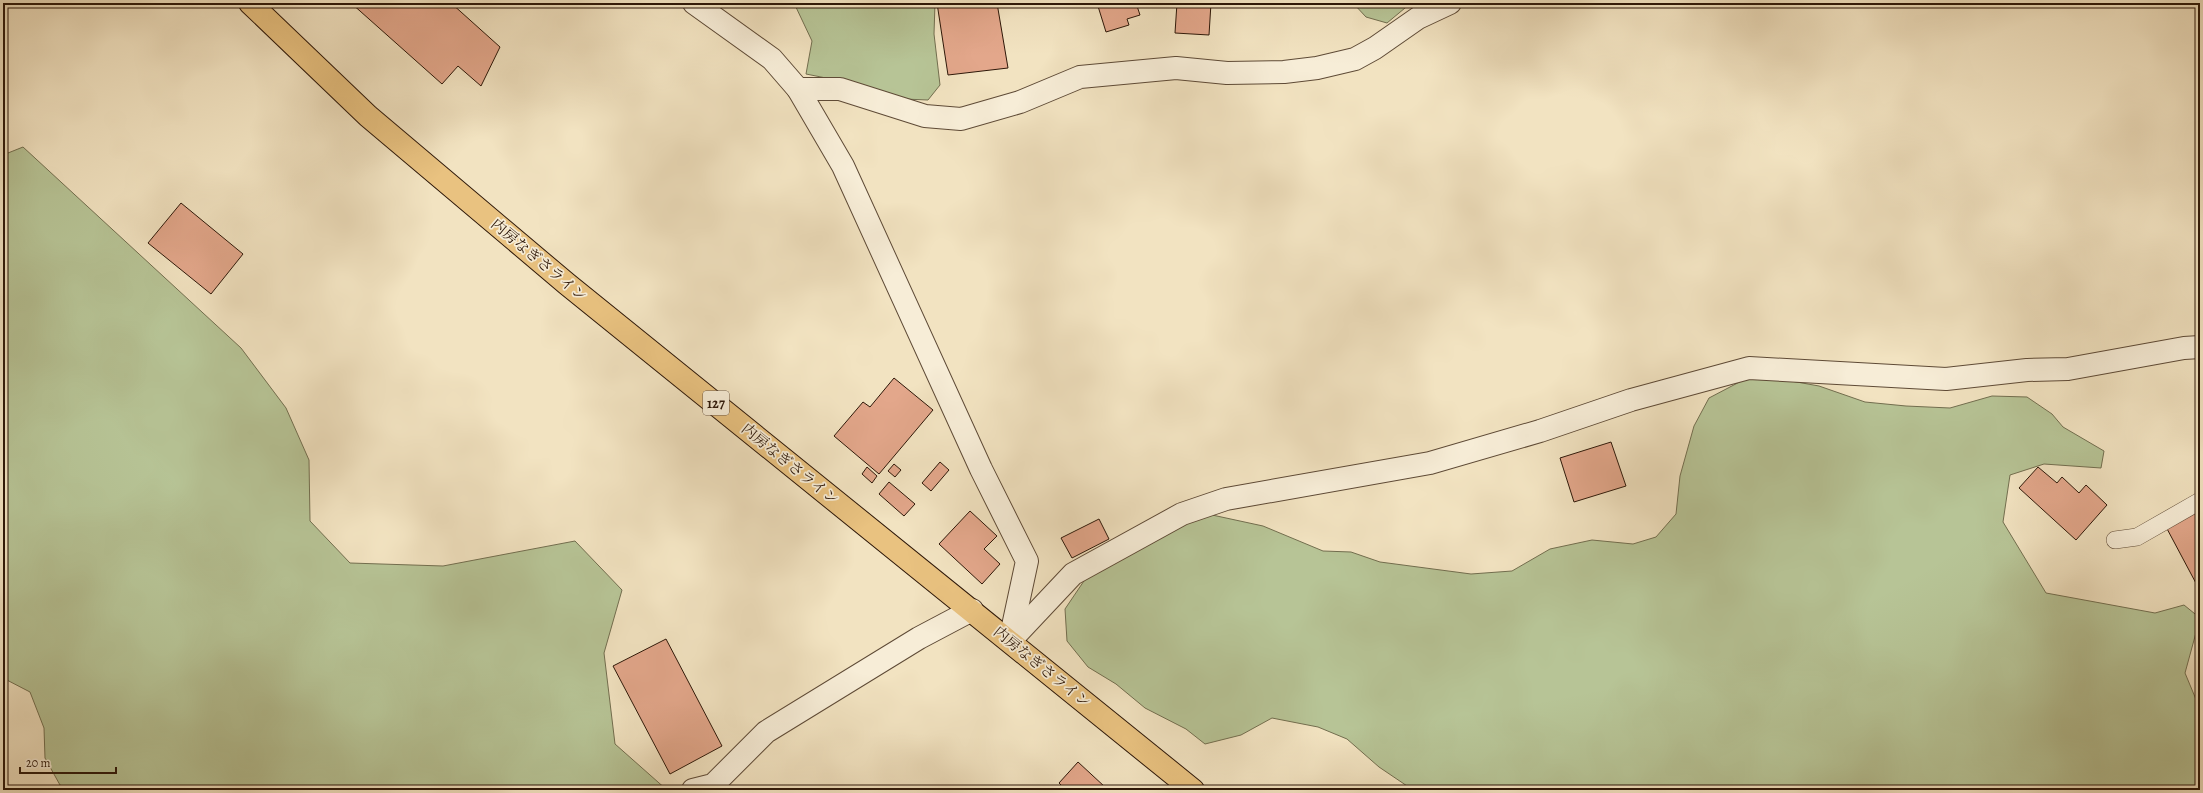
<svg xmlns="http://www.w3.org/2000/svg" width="2203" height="793" font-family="Alegreya,'Noto Serif JP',serif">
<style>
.green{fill:#b7c496;stroke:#726e4f}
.building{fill:#e3a78b;stroke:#2d1708}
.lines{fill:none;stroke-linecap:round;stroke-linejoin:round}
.service-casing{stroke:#5e4a36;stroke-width:18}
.minor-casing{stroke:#5e4a36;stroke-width:24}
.trunk-casing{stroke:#2d1708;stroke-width:24}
.service{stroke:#f7edd7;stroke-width:17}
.minor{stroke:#f7edd7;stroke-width:22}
.trunk{stroke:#e9c280;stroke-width:22}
.labels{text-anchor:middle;stroke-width:3.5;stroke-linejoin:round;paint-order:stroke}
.shield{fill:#f7edd7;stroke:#6a5746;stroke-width:1}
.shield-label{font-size:14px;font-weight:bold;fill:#2d1708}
.street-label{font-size:15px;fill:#2d1708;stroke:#f7edd7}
</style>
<rect width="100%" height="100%" fill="#f2e3c1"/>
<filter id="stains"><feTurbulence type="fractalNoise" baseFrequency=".005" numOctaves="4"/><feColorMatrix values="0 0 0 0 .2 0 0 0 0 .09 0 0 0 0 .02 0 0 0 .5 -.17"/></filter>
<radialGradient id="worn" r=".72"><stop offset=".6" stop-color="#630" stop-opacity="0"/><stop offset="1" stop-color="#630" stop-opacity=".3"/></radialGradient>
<g class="green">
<polygon points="794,3 935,3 934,34 940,85 928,100 904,99 846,82 806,74 812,41"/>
<polygon points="1353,3 1411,3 1387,23 1366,17"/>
<polygon points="23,147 241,348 286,408 309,460 310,521 350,563 443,566 575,541 622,590 604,653 615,744 667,790 68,790 60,785 45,758 44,728 30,692 3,678 3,155"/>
<polygon points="1749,377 1780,379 1819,386 1865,402 1906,406 1950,408 1992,396 2027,397 2052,414 2063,427 2104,451 2101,468 2044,464 2010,475 2003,522 2046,593 2155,613 2184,605 2200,618 2185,673 2200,709 2200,790 1413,790 1379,767 1347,739 1318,727 1272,718 1241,735 1205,744 1186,729 1145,708 1116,684 1088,667 1067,641 1065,609 1088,575 1203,513 1263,526 1323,551 1351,552 1380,562 1471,574 1512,571 1550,549 1592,540 1633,544 1656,537 1676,514 1680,476 1694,426 1709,398"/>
</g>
<g class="building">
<polygon points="351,3 451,3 500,47 481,86 458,66 442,84"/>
<polygon points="937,3 997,3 1008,68 948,75"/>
<polygon points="1097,3 1136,3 1140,15 1127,19 1129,25 1106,32"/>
<polygon points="1177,3 1211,3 1209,35 1175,33"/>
<polygon points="181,203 243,254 211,294 148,243"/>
<polygon points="894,378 933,410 879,474 834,436 863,402 870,407"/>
<polygon points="1611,442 1626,486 1574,502 1560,458"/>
<polygon points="940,462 949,470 931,491 922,483"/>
<polygon points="894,464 901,470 895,477 888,471"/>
<polygon points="867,467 877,476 872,483 862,474"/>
<polygon points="2038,467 2057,483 2062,477 2079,493 2086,485 2107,505 2076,540 2019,488"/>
<polygon points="889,482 915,504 904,516 879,494"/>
<polygon points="2200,507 2200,586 2198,587 2165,525"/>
<polygon points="970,511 997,536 984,549 1000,564 982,584 939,544"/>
<polygon points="1099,519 1109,539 1072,558 1061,538"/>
<polygon points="666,639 722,746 670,774 613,666"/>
<polygon points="1078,762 1105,787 1102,790 1066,790 1059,783"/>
</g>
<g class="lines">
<defs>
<polyline id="service" points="2115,540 2137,537 2200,501"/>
<g id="minor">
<polyline points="694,3 772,59 798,89 843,166 981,469 1027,561 1010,640"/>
<polyline points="798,89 840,89 925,116 961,119 1020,102 1080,77 1176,68 1227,73 1284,72 1317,68 1355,59 1375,48 1418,18 1450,3"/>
<polyline points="1010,641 1073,574 1182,514 1226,499 1430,463 1540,431 1631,400 1749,368 1946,379 2027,370 2068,369 2184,348 2200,347"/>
<polyline points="693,790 713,785 766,732 919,638 972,610"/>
</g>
<polyline id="trunk" points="250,3 368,116 567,284 1193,790"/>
</defs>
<use href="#service" class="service-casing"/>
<use href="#minor" class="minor-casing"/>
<use href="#trunk" class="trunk-casing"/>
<use href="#service" class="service"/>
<use href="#minor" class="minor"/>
<use href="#trunk" class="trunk"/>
</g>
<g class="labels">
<rect class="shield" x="703" y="391" width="26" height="24" rx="3"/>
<g class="shield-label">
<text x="716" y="408">127</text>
</g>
<g class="street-label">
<text transform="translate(539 260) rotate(40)" y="5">内房なぎさライン</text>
<text transform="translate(790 464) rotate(39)" y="5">内房なぎさライン</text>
<text transform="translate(1042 667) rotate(39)" y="5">内房なぎさライン</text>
</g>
</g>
<rect width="2203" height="793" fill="none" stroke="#f2e3c1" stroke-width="16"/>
<rect x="4" y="4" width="2195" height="785" fill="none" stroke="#2d1708" stroke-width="2"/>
<rect x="8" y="8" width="2187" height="777" fill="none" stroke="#2d1708"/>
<path d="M20 767v6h96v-6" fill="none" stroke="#2d1708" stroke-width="2"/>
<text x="26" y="767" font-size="12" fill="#2d1708" stroke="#f7edd7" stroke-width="3" paint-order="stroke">20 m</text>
<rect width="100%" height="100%" filter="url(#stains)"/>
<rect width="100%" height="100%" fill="url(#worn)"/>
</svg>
